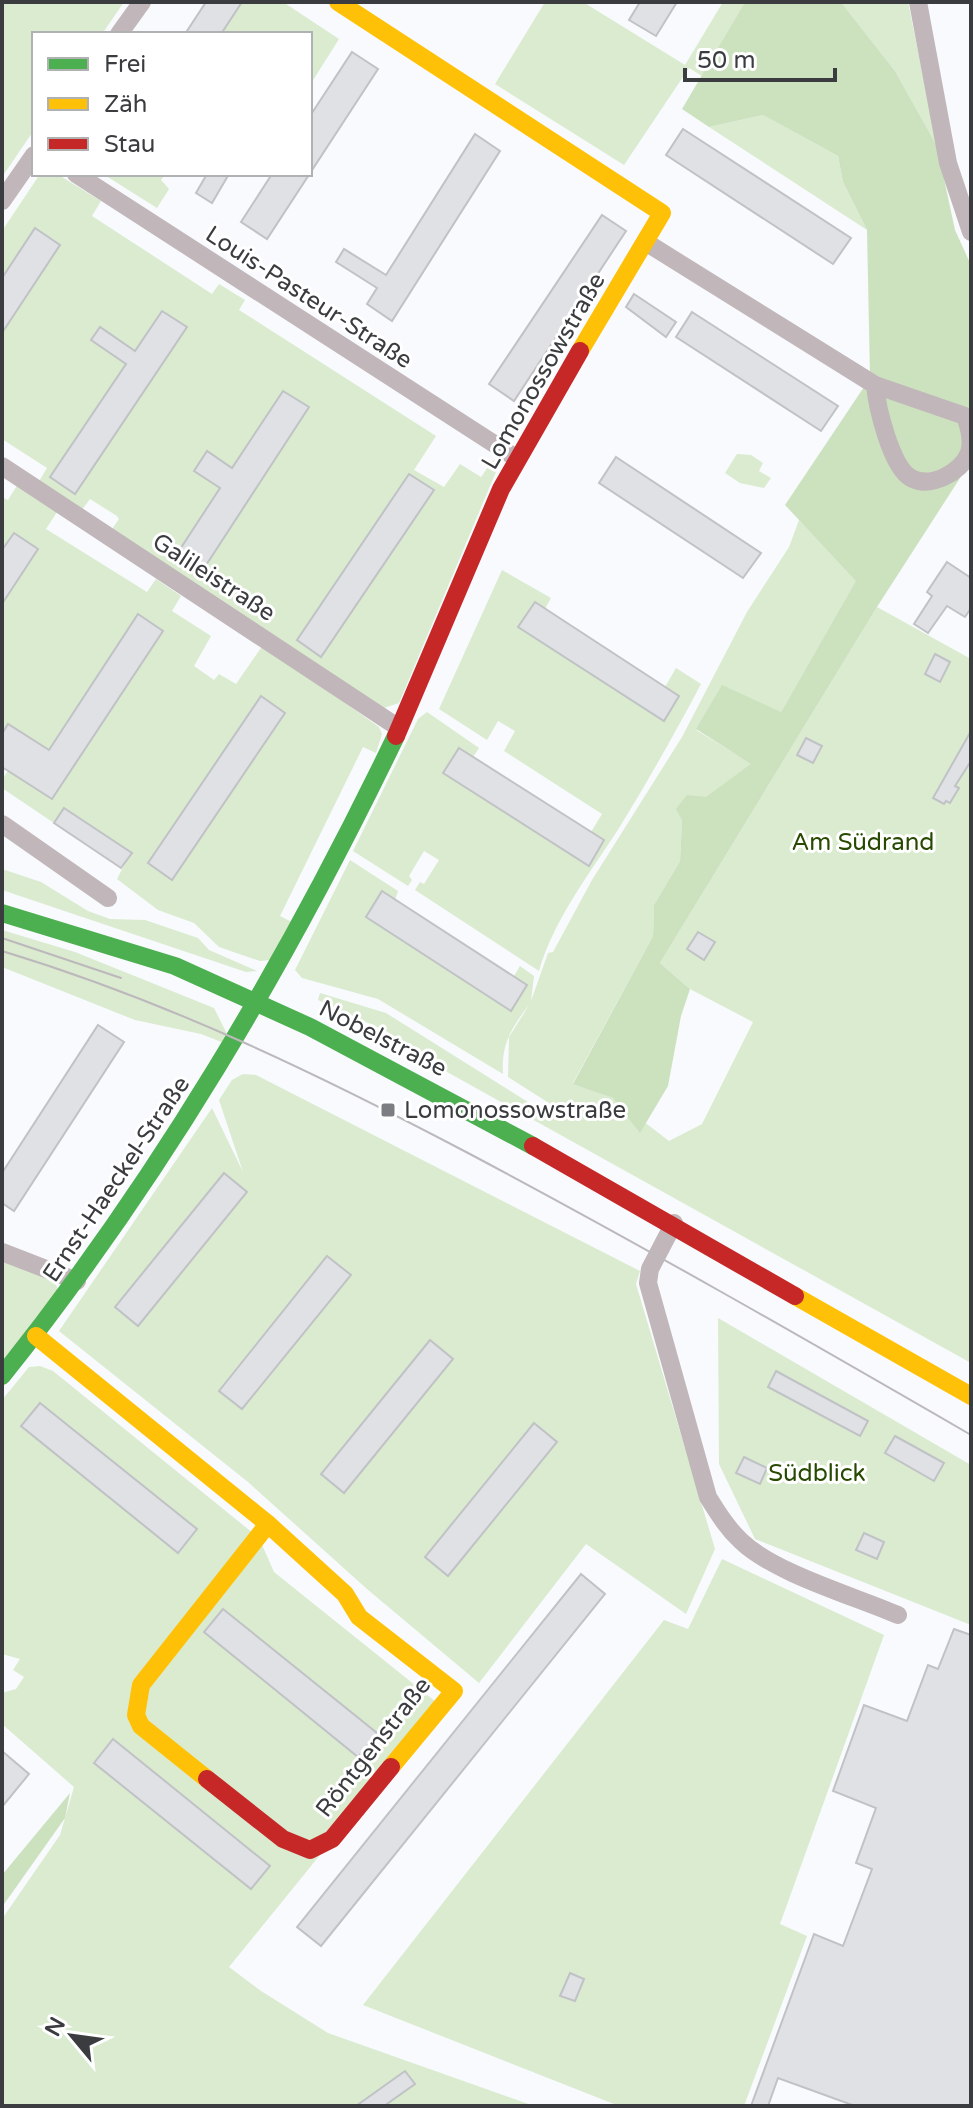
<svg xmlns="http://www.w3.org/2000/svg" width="973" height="2108" font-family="'Varela Round',sans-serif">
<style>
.green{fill:#daebd0}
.forest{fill:#cce2bf}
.building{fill:#dfe1e4;stroke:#c0c2c5;stroke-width:2}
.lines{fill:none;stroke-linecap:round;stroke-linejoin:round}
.street{stroke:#c1b6b9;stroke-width:18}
.fast{stroke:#4caf50;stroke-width:18}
.slow{stroke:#ffc107;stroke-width:18}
.jam{stroke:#c62828;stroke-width:18}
.tram{stroke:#bcb8bb;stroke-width:2}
.poi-dot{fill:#7c7e82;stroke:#fff;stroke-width:3}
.labels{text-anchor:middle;stroke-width:6;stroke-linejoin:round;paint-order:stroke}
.street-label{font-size:24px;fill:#3a3c3f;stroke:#fff}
.park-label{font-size:24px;fill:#284901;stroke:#fff}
.poi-label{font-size:24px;fill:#3a3c3f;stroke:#fff;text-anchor:start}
</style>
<rect width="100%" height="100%" fill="#f8fafd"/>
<g class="green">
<polygon points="2,2 124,2 102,34 34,34 34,130 2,177"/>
<polygon points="242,2 283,2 339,39 310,85 310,34 221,34"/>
<polygon points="545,2 583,2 685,65 723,2 745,2 702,76 689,68 624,165 495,84"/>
<polygon points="841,2 908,2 937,146 895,71"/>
<polygon points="763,115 838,156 843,182 867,230 709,127"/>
<polygon points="40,174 57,174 101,201 92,216 212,294 219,284 245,300 239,310 436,436 414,470 444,487 460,464 481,477 493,460 498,467 399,703 381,709 110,532 119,519 117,516 90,499 81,511 38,483 47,468 2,439 2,231"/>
<polygon points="103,174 165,174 161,180 169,189 157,208"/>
<polygon points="737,454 751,455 763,463 759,471 771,478 764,488 740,483 725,473"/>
<polygon points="18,484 57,512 46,529 147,592 156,579 181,596 172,611 211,636 194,666 214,680 219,674 236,684 263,645 379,727 382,734 376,753 363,747 280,916 292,922 271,960 260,961 219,947 194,923 158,910 117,879 131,852 65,808 54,823 2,788 2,779 8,771 2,767 2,497 8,500"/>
<path d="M799,520L857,580L781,712L696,730L752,764L682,820L680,861L654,905L653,936L573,1083L613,1098L669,1141L702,1124L753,1022L690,989L660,963L877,607L971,659V1363L386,1038L388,1032L318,1000L320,993L386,1013L547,1114L552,1105L508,1077L509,1037L529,1005C511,1028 501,1045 503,1074L378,999L302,978L295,970L350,860L398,891L395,900L382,892L366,917L511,1011L527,985L514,976L520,966L534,976L531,1001L548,953L553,952L592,880L682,737L747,612L789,547Z"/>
<path d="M502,570L551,598L545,609L519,628L663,721L679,696L665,687L676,668L701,684C675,733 648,781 619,828C590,873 554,919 539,971L415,890L420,882L424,884L439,860L424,851L409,876L412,880L408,886L353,851L418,719L427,712L479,748L473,757L459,748L444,773L588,866L604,841L591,832L602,814L504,751L515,731L498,721L487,740L439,709Z"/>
<polygon points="2,869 41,882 88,911 110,919 145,920 198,938 209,950 257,971 246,972 2,890"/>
<polygon points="2,930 75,952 214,1008 226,1032 224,1043 201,1034 135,1020 2,967"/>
<polygon points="243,1074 256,1075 640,1271 636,1284 715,1549 686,1614 586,1544 479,1683 367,1589 248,1482 59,1331 212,1108 243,1172 219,1100 232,1080"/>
<polygon points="2,1258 53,1276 58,1290 2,1362"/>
<polygon points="718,1318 971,1465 971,1625 755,1539 719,1464"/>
<polygon points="40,1366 53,1371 259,1538 274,1572 441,1706 229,1967 261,1991 328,2033 534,2106 2,2106 2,1919 60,1835 74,1787 2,1724 2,1693 16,1689 24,1677 13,1670 20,1659 2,1654 2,1400 29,1367"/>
<polygon points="722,1559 884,1635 780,1924 807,1936 744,2106 619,2106 363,2005 664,1620 688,1629"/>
</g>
<g class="forest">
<polygon points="745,2 841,2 895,71 937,146 955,230 971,265 971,461 877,607 660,963 690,989 681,1016 668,1086 640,1133 613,1098 573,1084 653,936 654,905 680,861 682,820 676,809 687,795 706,797 751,764 696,729 722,685 781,712 856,581 785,505 870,378 867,230 843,182 838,156 763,115 709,127 682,109"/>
<polygon points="70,1793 65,1818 2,1907 2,1875"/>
</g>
<g class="building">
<polygon points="206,2 242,2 221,34 185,34"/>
<polygon points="640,2 677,2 656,36 629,20"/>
<polygon points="352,52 378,69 267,239 241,222 272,174 310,174 310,116"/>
<polygon points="683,129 851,238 833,264 666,155"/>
<polygon points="475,134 500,151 392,321 367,304 377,288 336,262 344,249 386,275"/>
<polygon points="207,174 229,174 212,203 196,193"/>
<polygon points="602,215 626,231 514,401 489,384"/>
<polygon points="35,228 60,245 2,333 2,278"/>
<polygon points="634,294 676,322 666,337 626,307"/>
<polygon points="162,311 187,327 75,494 50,477 126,364 91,340 100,327 135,351"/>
<polygon points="692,312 838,406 821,431 676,337"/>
<polygon points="283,391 309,407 199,576 173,560 220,488 194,471 207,451 232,468"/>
<polygon points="616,457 761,553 743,578 599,483"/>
<polygon points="409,474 434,490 321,657 297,640"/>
<polygon points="14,533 38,549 2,604 2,550"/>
<polygon points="947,562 971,578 971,608 965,617 947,606 928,633 914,624 932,596 927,592"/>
<polygon points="535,602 679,696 664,721 518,627"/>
<polygon points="138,614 163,631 52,799 2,767 2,734 8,724 49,750"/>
<polygon points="935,654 950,662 940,682 925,674"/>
<polygon points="261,696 285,713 172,880 148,863"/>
<polygon points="971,731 971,761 955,786 959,788 950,803 946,801 944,804 933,798"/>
<polygon points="806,738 822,746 813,763 797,755"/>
<polygon points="459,748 604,840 589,866 443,773"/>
<polygon points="64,808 132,853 121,868 54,823"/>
<polygon points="382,891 527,985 511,1011 366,917"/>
<polygon points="698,932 715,942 704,960 687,949"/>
<polygon points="98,1025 124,1042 14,1211 2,1203 2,1173"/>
<polygon points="224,1173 247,1192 138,1326 115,1307"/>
<polygon points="327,1256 351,1275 242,1409 219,1391"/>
<polygon points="430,1340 453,1359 344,1493 321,1474"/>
<polygon points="776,1371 868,1421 860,1436 768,1387"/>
<polygon points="40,1403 197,1529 178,1553 21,1426"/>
<polygon points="534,1423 557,1442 448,1576 425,1557"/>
<polygon points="895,1436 944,1463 934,1481 885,1453"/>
<polygon points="744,1457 767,1468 760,1484 736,1473"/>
<polygon points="864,1533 884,1542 877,1559 856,1550"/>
<polygon points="581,1574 605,1594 321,1946 297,1927"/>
<polygon points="223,1609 377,1733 358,1757 204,1632"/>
<polygon points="954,1629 971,1635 971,2106 855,2106 778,2078 768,2106 751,2106 814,1934 843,1946 872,1869 856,1863 876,1808 833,1791 864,1705 907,1721 928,1665 938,1669"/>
<polygon points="113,1739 270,1866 251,1889 94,1763"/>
<polygon points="2,1751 29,1774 2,1807"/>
<polygon points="570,1973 584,1979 575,2001 560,1996"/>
<polygon points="405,2071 415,2084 384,2106 356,2106"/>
</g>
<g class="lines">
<g class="street">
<polyline points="918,2 948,163 971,232"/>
<polyline points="119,34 142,2"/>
<polyline points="76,174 516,458"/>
<polyline points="2,201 34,155"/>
<path d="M647,243L875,385C877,407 891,467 911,478C931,489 961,472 969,453C973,441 969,427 965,416L875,385"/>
<polyline points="2,466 399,728"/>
<polyline points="2,824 108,898"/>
<path d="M674,1223L650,1269L648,1283L708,1497C718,1513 727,1528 741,1541C774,1573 854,1596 898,1615"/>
<polyline points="2,1252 77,1281"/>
</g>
<g class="fast">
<polyline points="2,913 175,966 310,1027 533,1146"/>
<path d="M2,1376C160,1178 286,964 396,736"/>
</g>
<g class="slow">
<polyline points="338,2 662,213 580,351"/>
<polyline points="795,1296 971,1396"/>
<polyline points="36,1336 268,1524 345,1594 359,1617 454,1691 391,1767"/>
<polyline points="207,1779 141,1726 136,1715 141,1685 268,1524"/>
</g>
<g class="jam">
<polyline points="396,736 501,489 580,351"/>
<polyline points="533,1146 795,1296"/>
<polyline points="207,1779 283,1839 310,1850 332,1839 391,1767"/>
</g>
<g class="tram">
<polyline points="2,938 121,978"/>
<path d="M2,951C167,1001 316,1073 468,1153C638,1243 805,1339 971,1435"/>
</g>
</g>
<rect class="poi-dot" x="380" y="1102" width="16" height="16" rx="4"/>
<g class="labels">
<g class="street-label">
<text transform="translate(309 297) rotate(33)" y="8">Louis-Pasteur-Straße</text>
<text transform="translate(543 371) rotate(-60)" y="8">Lomonossowstraße</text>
<text transform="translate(214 577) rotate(33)" y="8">Galileistraße</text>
<text transform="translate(383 1038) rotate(27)" y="8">Nobelstraße</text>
<text transform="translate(116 1179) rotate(-56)" y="8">Ernst-Haeckel-Straße</text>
<text transform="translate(373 1747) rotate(-52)" y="8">Röntgenstraße</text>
</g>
<g class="park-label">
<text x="863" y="850">Am Südrand</text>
<text x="817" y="1481">Südblick</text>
</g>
<g class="poi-label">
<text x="404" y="1118">Lomonossowstraße</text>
</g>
</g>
<rect width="973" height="2108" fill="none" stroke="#3a3c3f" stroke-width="8"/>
<rect x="32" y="32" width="280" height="144" fill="#ffffff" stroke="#b0b1b2" stroke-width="2"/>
<rect x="48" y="58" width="40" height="12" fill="#4caf50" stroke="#b0b1b2" stroke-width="2"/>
<text x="104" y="72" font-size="24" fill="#3a3c3f">Frei</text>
<rect x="48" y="98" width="40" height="12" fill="#ffc107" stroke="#b0b1b2" stroke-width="2"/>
<text x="104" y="112" font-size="24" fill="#3a3c3f">Zäh</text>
<rect x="48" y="138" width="40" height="12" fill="#c62828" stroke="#b0b1b2" stroke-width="2"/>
<text x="104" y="152" font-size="24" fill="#3a3c3f">Stau</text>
<g transform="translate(72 2036) rotate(299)" stroke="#ffffff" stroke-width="6" paint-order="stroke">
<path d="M0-6L14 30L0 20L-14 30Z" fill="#3a3c3f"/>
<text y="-12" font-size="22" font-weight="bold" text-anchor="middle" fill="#3a3c3f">N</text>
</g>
<path d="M685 68v12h150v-12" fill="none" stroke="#3a3c3f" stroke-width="4"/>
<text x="697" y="68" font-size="24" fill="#3a3c3f" stroke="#ffffff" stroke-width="6" paint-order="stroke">50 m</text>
</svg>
